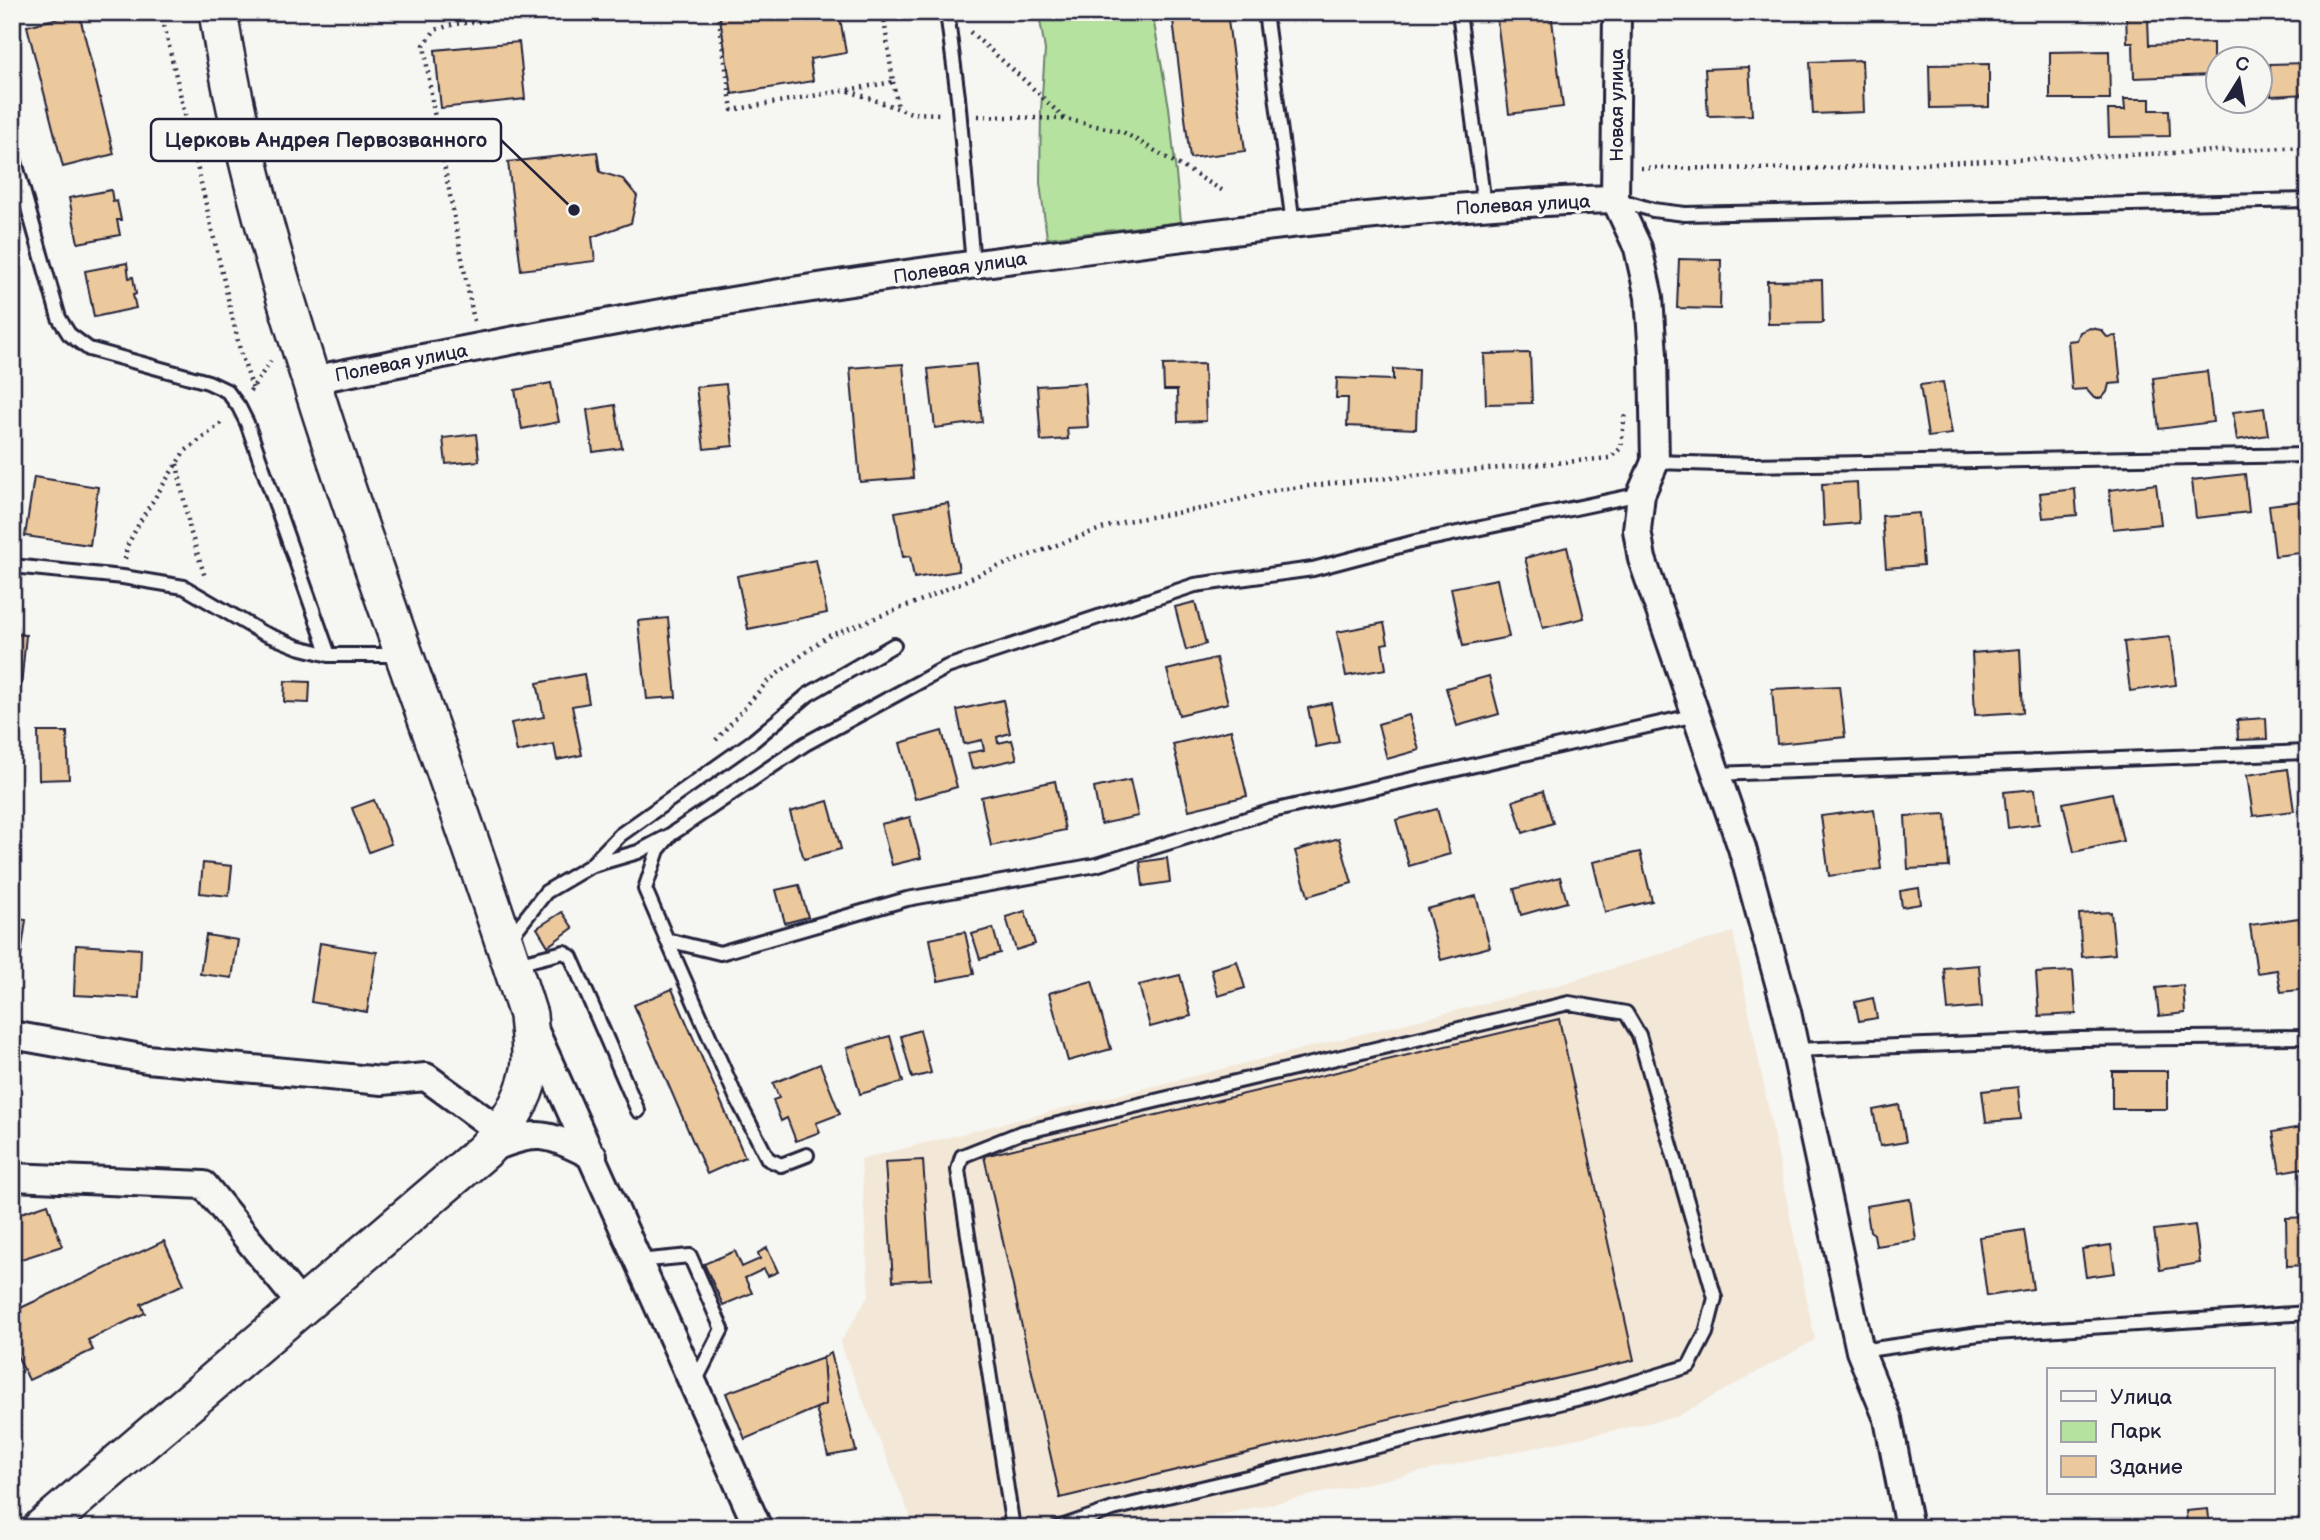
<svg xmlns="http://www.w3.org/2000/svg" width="2320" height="1540" font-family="'Balsamiq Sans',sans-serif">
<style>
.built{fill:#f3e8d8}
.green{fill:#b6e2a0;stroke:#6c826e;stroke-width:2}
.building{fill:#ecc89d;stroke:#22223b;stroke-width:2}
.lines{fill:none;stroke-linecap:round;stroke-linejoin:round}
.service-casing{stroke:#22223b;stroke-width:18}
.minor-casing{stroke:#22223b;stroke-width:32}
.secondary-casing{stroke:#22223b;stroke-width:42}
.path{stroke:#22223b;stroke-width:4.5;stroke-dasharray:2 5;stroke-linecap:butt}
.service{stroke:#f6f6f2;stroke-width:12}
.minor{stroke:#f6f6f2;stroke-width:26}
.secondary{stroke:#f6f6f2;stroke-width:37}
.labels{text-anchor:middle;stroke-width:7;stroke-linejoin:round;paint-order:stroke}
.street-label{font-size:19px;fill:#22223b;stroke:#f6f6f2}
.leader{fill:none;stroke:#22223b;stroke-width:2.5}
.callout-dot{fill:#22223b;stroke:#f6f6f2;stroke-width:2.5}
.callout{fill:#f6f6f2;stroke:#22223b;stroke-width:2.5}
.callout-label{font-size:21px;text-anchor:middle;font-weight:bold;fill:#22223b}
</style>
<rect width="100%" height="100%" fill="#f6f6f2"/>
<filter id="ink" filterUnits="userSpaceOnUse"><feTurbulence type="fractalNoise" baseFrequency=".0143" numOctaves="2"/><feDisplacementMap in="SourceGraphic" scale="14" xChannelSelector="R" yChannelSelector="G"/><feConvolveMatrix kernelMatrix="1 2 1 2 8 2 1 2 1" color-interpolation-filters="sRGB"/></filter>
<g filter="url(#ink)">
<polygon class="built" points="1733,932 1815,1340 1676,1417 1211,1517 1174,1528 915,1528 840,1343 869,1295 861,1159 1558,985"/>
<polygon class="green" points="1036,12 1152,12 1169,107 1181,222 1047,238 1040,183 1041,111 1045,50 1039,14"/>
<g class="building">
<polygon points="719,12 839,12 846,53 810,59 813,81 732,94"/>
<polygon points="1172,12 1227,12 1245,151 1190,158"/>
<polygon points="1496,12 1551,12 1563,107 1509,114"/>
<polygon points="2126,12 2168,12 2168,17 2148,18 2149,45 2213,43 2213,75 2134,78 2133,43 2127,43"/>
<polygon points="79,13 114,154 63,167 27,26"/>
<polygon points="519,42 525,99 441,108 435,50"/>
<polygon points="2109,51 2110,99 2050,99 2050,52"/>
<polygon points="1862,60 1864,112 1813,114 1810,62"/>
<polygon points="2308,63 2308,94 2271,96 2270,64"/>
<polygon points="1989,64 1989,107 1930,108 1929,65"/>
<polygon points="1749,67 1752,115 1708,116 1705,69"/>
<polygon points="2124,99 2150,99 2150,110 2169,110 2170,136 2109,137 2108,110 2125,110"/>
<polygon points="597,152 600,172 623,179 637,196 631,223 592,237 595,261 521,270 508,162"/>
<polygon points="111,190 113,202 117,201 121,220 117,220 120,235 78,243 69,198"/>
<polygon points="1679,259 1721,260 1720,309 1677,308"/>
<polygon points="127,263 129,278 133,277 136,294 133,295 136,308 94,317 85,271"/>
<polygon points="1822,280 1823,323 1768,324 1767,281"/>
<polygon points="2090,328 2101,330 2107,337 2116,336 2121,383 2109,384 2107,392 2102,398 2094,398 2086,389 2072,390 2068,341 2077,340 2080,332"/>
<polygon points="1530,353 1532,403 1486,404 1484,354"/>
<polygon points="903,364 913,478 860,482 850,368"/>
<polygon points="976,364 982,422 935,428 928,369"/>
<polygon points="1204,364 1206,421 1178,422 1177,390 1164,390 1163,365"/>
<polygon points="1393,369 1418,370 1416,429 1347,426 1348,398 1336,398 1337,378 1393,380"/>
<polygon points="2207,371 2213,422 2159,429 2153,378"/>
<polygon points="1943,382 1952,434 1928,437 1920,385"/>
<polygon points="551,383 559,422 522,429 515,390"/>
<polygon points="1085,383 1088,427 1067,428 1068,439 1041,441 1037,386"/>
<polygon points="726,384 733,446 704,449 696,387"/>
<polygon points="615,405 622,448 593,452 587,410"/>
<polygon points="2264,408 2268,435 2237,440 2233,412"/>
<polygon points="476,434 479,461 446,464 443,438"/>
<polygon points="2245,474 2249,512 2196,518 2192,480"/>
<polygon points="34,477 98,487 90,545 25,536"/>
<polygon points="1857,482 1859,523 1824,526 1822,484"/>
<polygon points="2156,484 2161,524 2113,529 2109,490"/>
<polygon points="2075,489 2077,515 2043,518 2040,493"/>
<polygon points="2301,501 2308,552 2275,556 2269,505"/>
<polygon points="948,503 959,571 914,578 910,556 903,557 895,512"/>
<polygon points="1919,513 1923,565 1886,568 1882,516"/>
<polygon points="1567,547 1584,618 1543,628 1525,558"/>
<polygon points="816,560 827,613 748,629 737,576"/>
<polygon points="1497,579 1509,637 1463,646 1451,588"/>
<polygon points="1195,602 1206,644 1186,650 1175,607"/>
<polygon points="668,618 676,697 647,699 638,621"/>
<polygon points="1384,623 1388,643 1382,644 1386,669 1346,676 1337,632"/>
<polygon points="12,634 26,635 21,687 12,686"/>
<polygon points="2170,637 2176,685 2130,691 2124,642"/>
<polygon points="2020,649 2023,712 1975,715 1972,653"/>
<polygon points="1216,658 1228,703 1179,715 1167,670"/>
<polygon points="584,674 589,703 572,706 582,755 557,760 554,744 517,752 511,723 544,717 537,683"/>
<polygon points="1489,676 1499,714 1457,726 1446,688"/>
<polygon points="285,681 310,682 309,703 284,702"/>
<polygon points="1839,686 1845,737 1777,744 1772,689"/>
<polygon points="1003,700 1010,733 997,737 998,743 1012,740 1017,759 972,769 968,753 984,750 982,740 964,744 957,710"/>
<polygon points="1331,703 1339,742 1316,747 1308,708"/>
<polygon points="1409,715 1419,750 1387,759 1378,724"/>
<polygon points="2266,718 2267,739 2238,740 2237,720"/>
<polygon points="1231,730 1247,796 1189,810 1173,744"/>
<polygon points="942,731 957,787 915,799 900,743"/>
<polygon points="38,732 67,732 69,779 39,780"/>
<polygon points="2288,769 2294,811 2253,816 2247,775"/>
<polygon points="1130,780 1138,816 1101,824 1094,788"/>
<polygon points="1055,781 1065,830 991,846 981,797"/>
<polygon points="2035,789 2039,824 2008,828 2004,792"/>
<polygon points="1543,791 1553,823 1523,833 1513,801"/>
<polygon points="2112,793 2123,841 2074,852 2063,803"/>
<polygon points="374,800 391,844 369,852 352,808"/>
<polygon points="828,801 841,849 804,859 790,812"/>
<polygon points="1437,809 1450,854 1409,866 1396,820"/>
<polygon points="1874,809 1881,869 1829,876 1821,816"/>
<polygon points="1946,814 1949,867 1908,869 1905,816"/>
<polygon points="910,817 921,858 892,865 881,824"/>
<polygon points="1339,838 1352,883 1308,896 1295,851"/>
<polygon points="1640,852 1652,901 1605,912 1593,862"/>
<polygon points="1167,858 1170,882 1143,886 1140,862"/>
<polygon points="203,863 232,866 229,896 200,893"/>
<polygon points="1560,877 1567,902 1521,915 1514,889"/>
<polygon points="799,885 808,917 785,923 776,890"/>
<polygon points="1919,888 1921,904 1902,907 1900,891"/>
<polygon points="1476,896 1490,947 1441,960 1427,909"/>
<polygon points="1025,911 1035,944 1016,950 1006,917"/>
<polygon points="562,912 573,928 548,946 537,928"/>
<polygon points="2111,912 2115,954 2082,957 2079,914"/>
<polygon points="12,918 26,920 21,956 12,954"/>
<polygon points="2299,918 2308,989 2281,992 2277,970 2257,973 2250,925"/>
<polygon points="993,928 1000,953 980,959 972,934"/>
<polygon points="965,932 974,974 938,981 930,939"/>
<polygon points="206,935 238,940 232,978 200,974"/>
<polygon points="320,943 377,952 367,1012 311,1002"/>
<polygon points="76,945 141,949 139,998 74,995"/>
<polygon points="1237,961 1245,988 1218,996 1211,969"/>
<polygon points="1979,965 1982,1007 1948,1010 1944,968"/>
<polygon points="2073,971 2076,1014 2039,1016 2036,973"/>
<polygon points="1180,975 1191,1016 1150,1027 1139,985"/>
<polygon points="1092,981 1111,1049 1068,1061 1049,993"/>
<polygon points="2183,985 2185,1013 2159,1016 2156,988"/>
<polygon points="672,989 745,1157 707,1174 634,1005"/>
<polygon points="1873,998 1877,1018 1859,1021 1855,1002"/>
<polygon points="1559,1019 1634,1360 1060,1498 984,1156"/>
<polygon points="920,1030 931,1073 912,1078 901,1036"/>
<polygon points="890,1036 903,1082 860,1094 847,1048"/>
<polygon points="820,1064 840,1114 816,1123 820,1132 796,1141 787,1118 781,1121 773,1100 779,1098 773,1083"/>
<rect x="2112" y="1071" width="55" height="38"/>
<polygon points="2018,1087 2021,1119 1986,1122 1982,1091"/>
<polygon points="1899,1105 1906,1142 1880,1146 1873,1110"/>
<polygon points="2302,1127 2308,1167 2280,1172 2273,1132"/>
<polygon points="923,1160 931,1279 893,1281 885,1162"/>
<polygon points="1910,1199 1916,1240 1876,1246 1874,1234 1870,1231 1866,1206"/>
<polygon points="48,1204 62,1246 12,1262 12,1216"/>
<polygon points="2308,1217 2308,1265 2287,1266 2286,1218"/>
<polygon points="2195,1225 2200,1263 2160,1270 2154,1230"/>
<polygon points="2024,1230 2033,1289 1987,1296 1979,1237"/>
<polygon points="164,1241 184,1284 141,1304 145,1313 88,1340 93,1350 29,1380 12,1345 12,1312"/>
<polygon points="2111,1245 2115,1273 2086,1277 2082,1249"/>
<polygon points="767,1248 778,1272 768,1276 764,1269 745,1278 752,1293 723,1305 704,1264 735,1251 742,1267 760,1259 758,1253"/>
<polygon points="831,1353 856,1451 828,1456 816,1408 826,1404 823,1358"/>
<polygon points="823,1358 826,1404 745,1439 726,1393"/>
<polygon points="2208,1509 2210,1528 2187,1528 2186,1511"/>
</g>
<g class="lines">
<defs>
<g id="service">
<polyline points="947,12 958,97 973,264"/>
<polyline points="1265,12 1293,224"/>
<polyline points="1459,12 1484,205"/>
<polyline points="12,151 59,318 69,334 89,349 208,382 227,391 239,407 247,423 329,655"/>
<polyline points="1616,199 1653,210 1685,214 2308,200"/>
<polyline points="1655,462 1753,465 2308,455"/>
<polyline points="12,566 123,577 184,587 261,632 298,647 329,655 400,655"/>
<polyline points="1716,774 2308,752"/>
<polyline points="668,838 658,850 645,889 667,940 720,953 907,899 1096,865 1272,811 1696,715"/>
<polyline points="590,866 620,835 753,741 809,694 894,645"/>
<polyline points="509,939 546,892 590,866 638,852 670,835 805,744 947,667 1195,585 1313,569 1415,542 1641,494"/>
<polyline points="667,940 736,1097 768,1159 781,1165 807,1155"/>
<polyline points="524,962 564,952 571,957 638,1111"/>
<polyline points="1794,1050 2079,1039 2308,1037"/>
<polyline points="638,1261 690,1256 722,1329 694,1384"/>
<polyline points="1860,1351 1979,1334 2308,1313"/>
<polyline points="1013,1528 958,1170 962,1156 1020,1133 1569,1003 1626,1013 1639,1035 1715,1298 1706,1333 1689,1366 1593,1395 1113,1509 1058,1528"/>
</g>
<g id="minor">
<polyline points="1617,12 1615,199 1638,248 1649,297 1653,355 1655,462 1641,494 1637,530 1642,559 1742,848 1787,1012 1860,1351 1888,1419 1909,1528"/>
<path d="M311,380C445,354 579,326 714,304C847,281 981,263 1114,246C1281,224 1448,204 1615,199"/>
<polyline points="534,1029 758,1528"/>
<polyline points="12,1035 147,1059 382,1081 426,1077 501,1132"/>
<path d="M486,1150C538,1130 543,1131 593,1156"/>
<polyline points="12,1177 204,1185 302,1306"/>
</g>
<path id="secondary" d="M42,1528L484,1151C506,1127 524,1102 530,1070C533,1053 529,1032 528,1015C464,813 387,616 322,415C279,281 240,152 218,12"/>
</defs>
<use href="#service" class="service-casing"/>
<use href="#minor" class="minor-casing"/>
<use href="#secondary" class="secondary-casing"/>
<g class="path">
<polyline points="161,12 241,354 253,389"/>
<polyline points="718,12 732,110 893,82 883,12"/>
<polyline points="500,19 556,12"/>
<polyline points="970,32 1021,77 1065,119 1123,132 1225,192"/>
<polyline points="893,82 898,108"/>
<polyline points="849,91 911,113 941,114"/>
<polyline points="978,116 1064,119"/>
<polyline points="1641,168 1805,169 2308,147"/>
<polyline points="474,321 433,107 424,45 435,30 455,24 500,19 500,12"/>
<polyline points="250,391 271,361"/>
<polyline points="177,464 190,530 205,577"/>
<polyline points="125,559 127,546 142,518 184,452 224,421"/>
<polyline points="716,740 768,681 826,637 922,600 987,571 1092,532 1126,521 1206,508 1276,490 1335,483 1610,458 1621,448 1625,411"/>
</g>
<use href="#service" class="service"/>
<use href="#minor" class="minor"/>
<use href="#secondary" class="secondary"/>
</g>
</g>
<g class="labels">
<g class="street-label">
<text transform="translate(1616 105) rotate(-90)" y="7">Новая улица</text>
<text transform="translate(1523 204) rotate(-3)" y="7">Полевая улица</text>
<text transform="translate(960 267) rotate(-8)" y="7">Полевая улица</text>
<text transform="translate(401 362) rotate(-11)" y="7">Полевая улица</text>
</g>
</g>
<path class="leader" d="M574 210L501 140"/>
<circle class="callout-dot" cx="574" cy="210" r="7"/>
<rect class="callout" x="151" y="119" width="350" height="42" rx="7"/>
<g class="callout-label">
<text x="326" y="147">Церковь Андрея Первозванного</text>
</g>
<rect width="2320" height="1540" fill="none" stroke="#f6f6f2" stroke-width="42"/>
<rect x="21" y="21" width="2278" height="1498" fill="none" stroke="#22223b" stroke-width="2.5" filter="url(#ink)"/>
<rect x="2047" y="1368" width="228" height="126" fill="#f6f6f2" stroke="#a1a1a9" stroke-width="2"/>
<rect x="2061" y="1391" width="35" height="10" fill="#f6f6f2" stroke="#a1a1a9" stroke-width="2"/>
<text x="2110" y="1404" font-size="21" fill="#22223b">Улица</text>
<rect x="2061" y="1421" width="35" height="21" fill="#b6e2a0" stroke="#a1a1a9" stroke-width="2"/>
<text x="2110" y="1438" font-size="21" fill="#22223b">Парк</text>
<rect x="2061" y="1456" width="35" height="21" fill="#ecc89d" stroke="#a1a1a9" stroke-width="2"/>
<text x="2110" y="1474" font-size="21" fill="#22223b">Здание</text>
<g transform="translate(2239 80) rotate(11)"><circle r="33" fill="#f6f6f2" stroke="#a1a1a9" stroke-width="2"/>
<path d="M0-5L12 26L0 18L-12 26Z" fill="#22223b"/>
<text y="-10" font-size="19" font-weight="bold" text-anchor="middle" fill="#22223b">С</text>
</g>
</svg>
